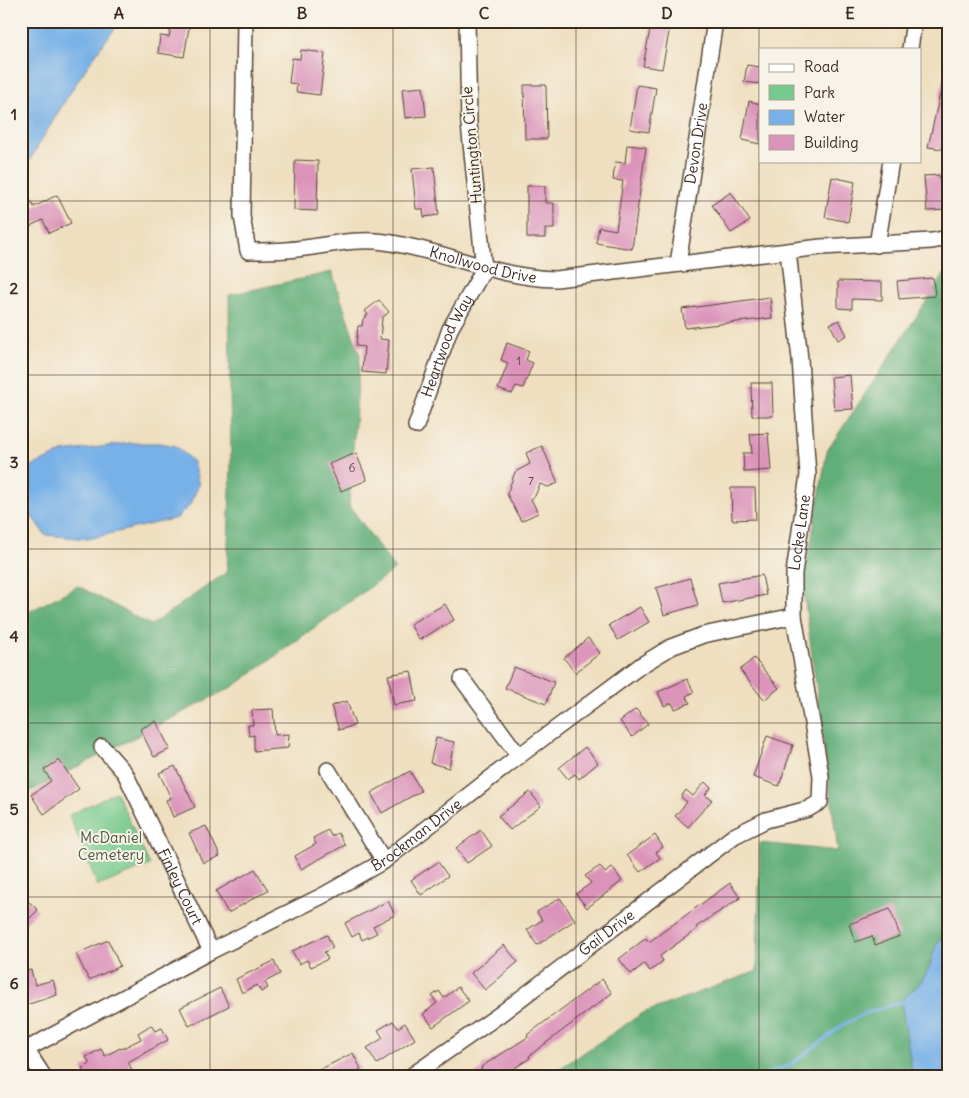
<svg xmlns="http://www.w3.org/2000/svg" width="969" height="1098" font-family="Delius,sans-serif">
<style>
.green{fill:#77ca8d;stroke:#597a56}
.forest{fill:#61ae78;stroke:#4e6c4b}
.water{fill:#77b1e7;stroke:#596e82}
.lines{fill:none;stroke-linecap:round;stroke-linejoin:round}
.stream{stroke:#77b1e7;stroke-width:3}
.building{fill:#db93ba}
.minor-casing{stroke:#564536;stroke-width:18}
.minor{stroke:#fff;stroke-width:15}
.grid{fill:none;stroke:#3b2a1e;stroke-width:1;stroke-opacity:0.55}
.labels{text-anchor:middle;stroke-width:4;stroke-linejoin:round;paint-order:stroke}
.number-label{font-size:12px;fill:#634445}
.street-label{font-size:15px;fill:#3b2a1e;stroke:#f7f3e8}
.park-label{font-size:15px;fill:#4d5a3f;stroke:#f7f3e8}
.neatline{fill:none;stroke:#3b2a1e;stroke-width:2}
.grid-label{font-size:16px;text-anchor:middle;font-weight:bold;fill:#3b2a1e}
</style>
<rect width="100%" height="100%" fill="#f7f3e8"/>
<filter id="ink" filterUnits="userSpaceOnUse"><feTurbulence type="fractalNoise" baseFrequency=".02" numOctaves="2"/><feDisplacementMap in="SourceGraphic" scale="10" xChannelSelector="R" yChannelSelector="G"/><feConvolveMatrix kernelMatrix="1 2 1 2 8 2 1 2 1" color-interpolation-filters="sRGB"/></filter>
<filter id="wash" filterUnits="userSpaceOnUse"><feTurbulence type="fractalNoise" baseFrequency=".0096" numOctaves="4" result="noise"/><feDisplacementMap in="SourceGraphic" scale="20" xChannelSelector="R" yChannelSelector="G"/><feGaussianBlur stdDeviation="1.12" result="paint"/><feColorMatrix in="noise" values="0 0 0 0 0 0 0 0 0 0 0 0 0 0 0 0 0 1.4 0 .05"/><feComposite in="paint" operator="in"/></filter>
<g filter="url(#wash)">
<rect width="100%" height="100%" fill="#efdfc0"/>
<polygon class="green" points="116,792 150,865 98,886 69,815"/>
<g class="forest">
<path d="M948,269V933C931,943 935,958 926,974C920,985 910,992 901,1001L913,1077H547L643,1013L757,971L760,843L838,851L803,587L827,451Z"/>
<polygon points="332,272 360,356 349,505 395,569 234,686 21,796 21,616 78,586 151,625 227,572 231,463 229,295"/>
</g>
<g class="water">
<path d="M28,21H121C82,68 52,123 21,175V29Z"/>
<polygon points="130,443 160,443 176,446 193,462 199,485 189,506 177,518 88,539 45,535 21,501 21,471 63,452"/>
<path d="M948,933V1077H913L901,1001C910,992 920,985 926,974C935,958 931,943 948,933Z"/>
</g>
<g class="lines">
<g class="stream">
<polyline points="21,530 31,517"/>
<polyline points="759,1077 792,1064 844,1024 864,1014 903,1001"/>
</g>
</g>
<g id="blocks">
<g class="building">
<polygon points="172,21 190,22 184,57 158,53 160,36 169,37"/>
<polygon points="651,24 670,27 662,69 643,66"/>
<polygon points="301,50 325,53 320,95 296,92 297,84 289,83 292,58 300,59"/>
<polygon points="747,65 760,67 760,84 744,82"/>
<polygon points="944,76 948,76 948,150 928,147"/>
<polygon points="524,85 546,85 547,139 525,139"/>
<polygon points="637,85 656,88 649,132 630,129"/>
<polygon points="423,87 426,116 405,118 402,89"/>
<polygon points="749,101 760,104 760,144 742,140"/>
<polygon points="627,145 646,147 632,249 596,243 599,227 616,230 623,181 613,180 615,162 625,163"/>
<polygon points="295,160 318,161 317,211 294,210"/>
<polygon points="434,167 439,215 424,217 423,209 416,209 412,169"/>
<polygon points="939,175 940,182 945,182 948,191 948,210 927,211 924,176"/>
<polygon points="832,177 855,182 848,222 825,217"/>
<polygon points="527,186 545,186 545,203 554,203 554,229 545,229 545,238 527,238"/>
<polygon points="731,192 750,221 731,233 712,205"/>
<polygon points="57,195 71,223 49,233 43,220 32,225 21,241 21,204 30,200 34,207"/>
<polygon points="933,278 935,296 899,299 897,281"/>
<polygon points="838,281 882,282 882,300 852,299 852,309 838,308"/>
<polygon points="770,297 772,318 685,328 682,309"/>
<polygon points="379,300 389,312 382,318 380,339 389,340 386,374 362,372 364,347 356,346 358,326 362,326 363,319 368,315 365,311"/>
<polygon points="839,320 847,335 838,340 830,324"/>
<polygon points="507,343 529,351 526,360 533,363 523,388 516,386 512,394 498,389 508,363 501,360"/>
<polygon points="850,375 853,409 834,410 831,377"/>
<polygon points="751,383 772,383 773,416 752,416"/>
<polygon points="768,433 771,470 744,472 743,453 752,453 750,434"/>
<polygon points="542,446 558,483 548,487 540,484 535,496 531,499 538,513 521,521 507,494 515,472 530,464 526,453"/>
<polygon points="356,453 367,480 341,491 329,464"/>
<polygon points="731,488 755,488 756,519 732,520"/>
<polygon points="762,575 766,595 722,603 718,583"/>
<polygon points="690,578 698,605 664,615 656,588"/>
<polygon points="445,604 454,620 419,640 410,624"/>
<polygon points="640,607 649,622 618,640 609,625"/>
<polygon points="588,638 600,653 575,673 564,658"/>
<polygon points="754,658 779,688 764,700 740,670"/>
<polygon points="514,667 554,682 546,704 505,688"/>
<polygon points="411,671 417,701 394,705 388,675"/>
<polygon points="687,679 694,692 686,696 690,703 675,709 672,703 664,706 658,692"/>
<polygon points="347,701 355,725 339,730 331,706"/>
<polygon points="273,709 275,735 289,734 288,748 254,751 254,735 249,736 248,725 253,725 252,710"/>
<polygon points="636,709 648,724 632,737 620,721"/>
<polygon points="156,721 170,749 154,757 140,729"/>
<polygon points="767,736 793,745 779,786 753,777"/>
<polygon points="436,738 454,742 449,768 430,763"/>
<polygon points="585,747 598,763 579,779 575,774 568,779 559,768"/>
<polygon points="59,760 79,789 44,814 31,795 51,781 44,770"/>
<polygon points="175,766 195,807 173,817 166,800 171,798 159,773"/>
<polygon points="410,771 421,791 382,813 371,793"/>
<polygon points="705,782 711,788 705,795 712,800 688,827 675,816 687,802 681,797 686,790 693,796"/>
<polygon points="530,792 541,806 510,830 498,816"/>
<polygon points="206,826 220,856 203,863 189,833"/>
<polygon points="328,830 331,836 338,833 345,845 301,869 295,856 316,844 313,838"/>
<polygon points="481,830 492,846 467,863 456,848"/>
<polygon points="655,835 663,847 656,852 660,858 640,872 627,855"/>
<polygon points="438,862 448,876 421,895 411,880"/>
<polygon points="600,866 605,873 612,867 622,881 587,908 576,894 591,883 585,876"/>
<polygon points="255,869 268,890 228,913 216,891"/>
<polygon points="730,883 740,898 696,927 697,929 660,956 663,961 650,971 644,964 631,974 619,959 646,938 649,942"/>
<polygon points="21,895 38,910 21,927"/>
<polygon points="560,898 575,920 537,945 527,930 542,920 537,912"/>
<polygon points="388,901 395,915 373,926 377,933 362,940 359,933 352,937 345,923"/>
<polygon points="890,909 900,936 875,945 872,936 855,942 849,924"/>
<polygon points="327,935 333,948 324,952 328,959 311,967 307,960 299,964 292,951"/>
<polygon points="108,940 120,966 89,980 76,954"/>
<polygon points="504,945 518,962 485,990 471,973"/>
<polygon points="274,961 280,974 265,982 268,988 261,992 257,985 242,993 236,979"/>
<polygon points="31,970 35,985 53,980 57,995 23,1006 21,972"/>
<polygon points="602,979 612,993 529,1056 530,1058 501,1077 471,1077 482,1069 481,1067 528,1037 527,1035"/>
<polygon points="458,987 469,1001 433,1027 423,1014 437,1003 432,996 439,991 444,998"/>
<polygon points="220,988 229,1006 189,1026 180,1008"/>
<polygon points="393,1021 398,1028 405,1023 415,1039 377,1064 367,1048 383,1038 378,1030"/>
<polygon points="151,1025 155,1031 162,1028 168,1040 128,1062 132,1070 119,1077 116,1077 113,1071 102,1077 86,1077 82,1068 90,1064 86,1057 101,1049 105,1056 120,1048 121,1049 141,1039 138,1033"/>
<polygon points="353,1053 361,1069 346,1077 305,1077"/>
</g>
</g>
</g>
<g filter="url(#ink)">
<use href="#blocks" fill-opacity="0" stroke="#564536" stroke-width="1"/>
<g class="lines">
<defs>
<g id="minor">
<path id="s1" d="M245,21L242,216L248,251C261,251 274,251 286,250C319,248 352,237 385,242C444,250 496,278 556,279L821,247L932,241L948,238"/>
<polyline points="910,49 914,21"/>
<polyline points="877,245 891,161"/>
<path id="s2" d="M678,264L715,21"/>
<path id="s3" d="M416,426L450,329L484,269L469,124L467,21"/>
<polyline points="462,679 519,756"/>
<path id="s4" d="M102,747L125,773L211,951"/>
<polyline points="328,770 384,861"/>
<polyline points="22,1043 44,1077"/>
<path id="s5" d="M27,1049L211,951L322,896L384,861L519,756L640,666L671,647L703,635L794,616"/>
<path id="s6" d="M410,1077L499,1015L734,836L766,820L808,809L820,802L821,776L794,616V573L808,475L800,359L788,251"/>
</g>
</defs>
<use href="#minor" class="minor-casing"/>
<use href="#minor" class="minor"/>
</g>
</g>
<path class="grid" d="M210,21V1077M393,21V1077M576,21V1077M759,21V1077M21,201H948M21,375H948M21,549H948M21,723H948M21,897H948"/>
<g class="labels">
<g class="number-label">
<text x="519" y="365">1</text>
<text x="352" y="472">6</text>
<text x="531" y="485">7</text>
</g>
<g class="street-label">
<text dy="5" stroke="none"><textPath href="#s2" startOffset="122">Devon Drive</textPath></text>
<text transform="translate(472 145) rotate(-95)" y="5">Huntington Circle</text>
<text dy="5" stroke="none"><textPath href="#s1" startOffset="469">Knollwood Drive</textPath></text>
<text dy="5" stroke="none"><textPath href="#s3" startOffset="86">Heartwood Way</textPath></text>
<text dy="5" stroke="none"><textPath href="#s6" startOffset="769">Locke Lane</textPath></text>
<text dy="5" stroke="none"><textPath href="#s5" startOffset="445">Brockman Drive</textPath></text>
<text dy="5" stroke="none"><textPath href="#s4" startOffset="161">Finley Court</textPath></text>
<text dy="5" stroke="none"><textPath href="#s6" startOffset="244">Gail Drive</textPath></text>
</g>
<g class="park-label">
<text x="111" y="843">McDaniel<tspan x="111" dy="17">Cemetery</tspan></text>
</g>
</g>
<rect width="969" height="1098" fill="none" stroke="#f7f3e8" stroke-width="55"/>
<rect x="759" y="48" width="162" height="115" fill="#f7f3e8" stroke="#aca397"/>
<rect x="769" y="64" width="25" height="8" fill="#ffffff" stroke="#aca397"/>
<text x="804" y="72" font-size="15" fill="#3b2a1e">Road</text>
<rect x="769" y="85" width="25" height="15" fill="#77ca8d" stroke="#aca397"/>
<text x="804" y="98" font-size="15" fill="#3b2a1e">Park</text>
<rect x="769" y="110" width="25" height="15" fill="#77b1e7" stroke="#aca397"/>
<text x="804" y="122" font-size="15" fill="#3b2a1e">Water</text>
<rect x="769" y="135" width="25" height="15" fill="#db93ba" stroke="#aca397"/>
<text x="804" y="148" font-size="15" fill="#3b2a1e">Building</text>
<rect x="28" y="28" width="914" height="1042" class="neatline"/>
<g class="grid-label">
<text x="119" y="19">A</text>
<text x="302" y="19">B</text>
<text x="484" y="19">C</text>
<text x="667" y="19">D</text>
<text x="850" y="19">E</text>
<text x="14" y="120">1</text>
<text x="14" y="294">2</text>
<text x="14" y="468">3</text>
<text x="14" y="642">4</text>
<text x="14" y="815">5</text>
<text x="14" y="989">6</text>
</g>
</svg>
